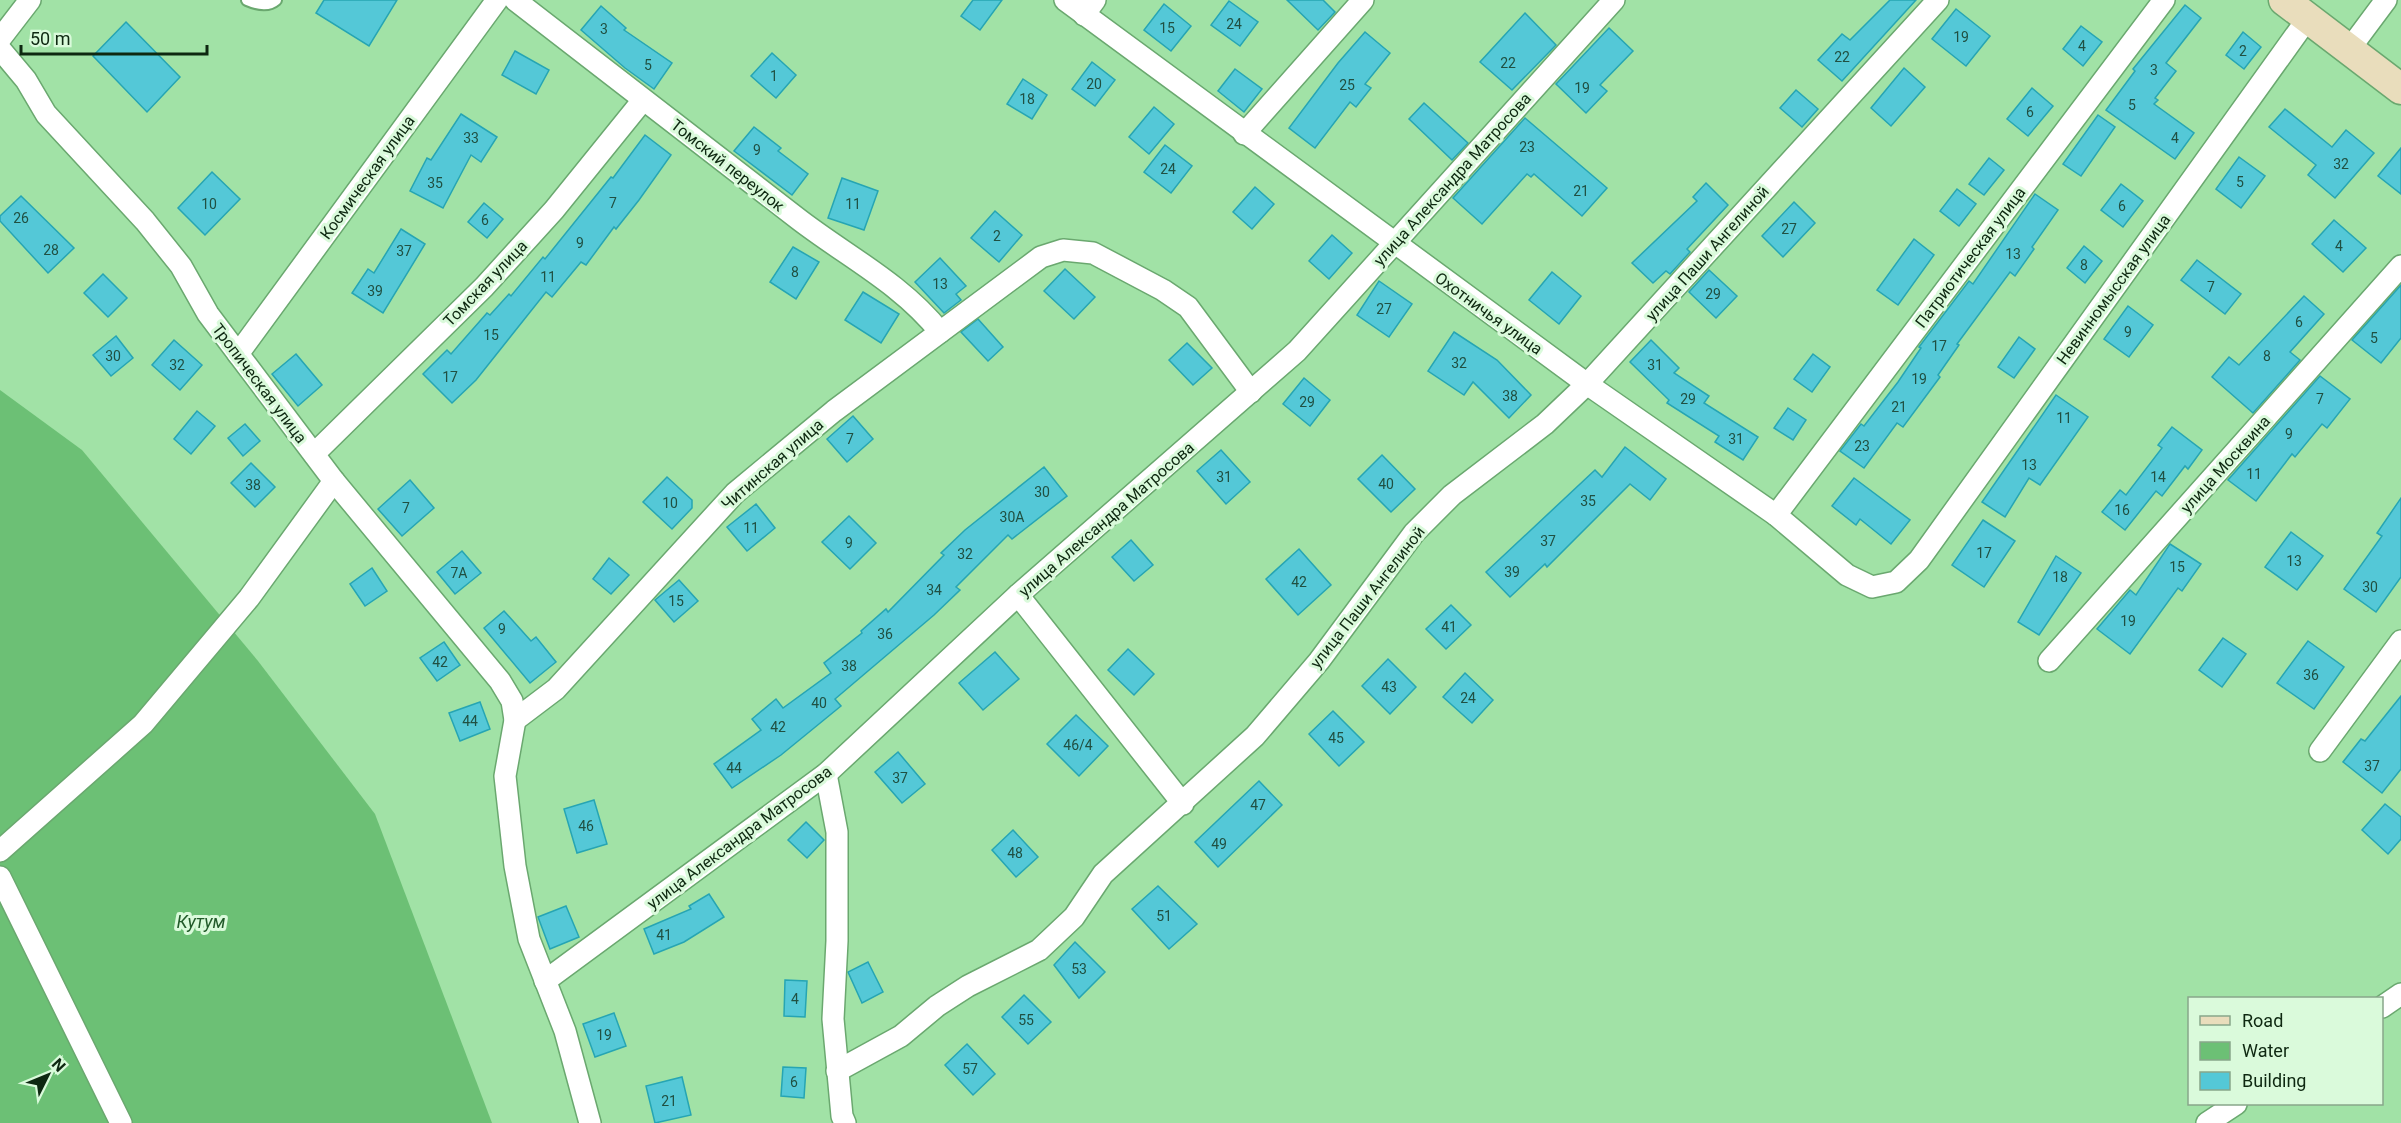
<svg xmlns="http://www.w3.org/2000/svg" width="2401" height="1123" font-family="Roboto,sans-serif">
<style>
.water{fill:#6cc075}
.building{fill:#54c8d7;stroke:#26a5b3;stroke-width:1.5}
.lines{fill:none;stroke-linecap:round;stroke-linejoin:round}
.lane-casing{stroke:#6aa86f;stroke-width:14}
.street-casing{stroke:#6aa86f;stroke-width:24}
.secondary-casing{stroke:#6aa86f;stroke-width:33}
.lane{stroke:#fff;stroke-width:10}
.street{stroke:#fff;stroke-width:21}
.secondary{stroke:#e9ddbc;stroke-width:30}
.labels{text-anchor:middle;stroke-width:6;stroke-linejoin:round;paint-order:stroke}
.number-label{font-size:14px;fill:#205042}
.street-label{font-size:16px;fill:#0e2811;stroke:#dafadb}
.water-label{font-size:18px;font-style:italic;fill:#225b2a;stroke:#dafadb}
</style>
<rect width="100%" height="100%" fill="#a1e2a6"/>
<polygon class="water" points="0,390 82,450 258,661 375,814 492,1123 0,1123"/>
<g class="building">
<polygon points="324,0 397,0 369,46 316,13"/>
<polygon points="973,0 1002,0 980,30 961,16"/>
<polygon points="1287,0 1323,0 1335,12 1318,30"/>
<polygon points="1890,0 1916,0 1842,81 1818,60 1842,34 1850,40"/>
<polygon points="1229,1 1258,22 1240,46 1211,25"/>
<polygon points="1164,4 1191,26 1171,51 1144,30"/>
<polygon points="2185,5 2201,18 2166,63 2176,71 2155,98 2158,100 2154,104 2194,133 2175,159 2106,110 2135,71 2133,69"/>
<polygon points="601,6 626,28 624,30 672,63 654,89 625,68 581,30"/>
<polygon points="1956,9 1990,36 1966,66 1932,39"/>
<polygon points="1525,13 1556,45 1512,90 1480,62"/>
<polygon points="126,22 180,77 147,112 93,56"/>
<polygon points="2081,26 2102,42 2083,66 2063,49"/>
<polygon points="1609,28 1633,51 1600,85 1607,91 1586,113 1556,84"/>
<polygon points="1365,32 1390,53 1365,84 1371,88 1356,107 1350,102 1315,148 1289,128 1338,63"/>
<polygon points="2243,32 2261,47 2244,69 2226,55"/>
<polygon points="515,51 549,70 536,94 502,75"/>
<polygon points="772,53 796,75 776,98 751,76"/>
<polygon points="1092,62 1115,80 1095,106 1072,89"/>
<polygon points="1904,68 1925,87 1891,126 1871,108"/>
<polygon points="1235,69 1262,89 1244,112 1218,91"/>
<polygon points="1023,79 1047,95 1032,119 1007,104"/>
<polygon points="2032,88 2053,106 2028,136 2007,119"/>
<polygon points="1796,90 1818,109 1802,127 1780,108"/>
<polygon points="1424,103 1468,143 1452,160 1409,119"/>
<polygon points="1154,107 1174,124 1149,154 1129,137"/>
<polygon points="2285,109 2332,147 2346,130 2374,153 2335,198 2308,175 2316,165 2269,127"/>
<polygon points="461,114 497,137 481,162 471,155 443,208 410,191 427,158 431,160"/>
<polygon points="2098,115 2115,127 2081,176 2063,164"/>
<polygon points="1525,118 1607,188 1582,216 1534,174 1531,177 1527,174 1482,224 1453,198"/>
<polygon points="754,127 781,148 778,151 808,174 792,195 734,151"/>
<polygon points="645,135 671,155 639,200 616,229 614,227 586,265 581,262 552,297 546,292 476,380 452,403 423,374 447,350 451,354 487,313 490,315 509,294 511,296 543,257 545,259 611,177 613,178"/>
<polygon points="1165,145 1192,166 1171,193 1144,172"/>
<polygon points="2401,148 2401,194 2378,176"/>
<polygon points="2239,157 2265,176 2241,208 2216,189"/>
<polygon points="1989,158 2004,170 1984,195 1969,184"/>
<polygon points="212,172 240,199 205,235 178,208"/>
<polygon points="842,178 878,191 864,230 828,218"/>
<polygon points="1706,183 1728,205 1687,249 1690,252 1670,274 1666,271 1653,283 1632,263 1697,201 1693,197"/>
<polygon points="2121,184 2143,201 2123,227 2101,210"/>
<polygon points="1255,187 1274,204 1252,229 1233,212"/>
<polygon points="1957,189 1976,204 1959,226 1940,211"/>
<polygon points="2035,194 2058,210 2032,247 2034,249 2015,276 2010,272 1957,344 1959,345 1938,375 1940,377 1903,427 1897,423 1864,468 1840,451 1861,424 1864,426 1898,382 1921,348 1919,347 1969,281 1973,284"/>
<polygon points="21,196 74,248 48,273 0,221 0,216"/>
<polygon points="1794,202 1815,223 1783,257 1762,236"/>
<polygon points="484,203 503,219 487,238 468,222"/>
<polygon points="995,211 1022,235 999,262 971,238"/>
<polygon points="2334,220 2366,248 2343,272 2312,244"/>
<polygon points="401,229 425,244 383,313 352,293 368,269 374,273"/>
<polygon points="1332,235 1352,253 1329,279 1309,261"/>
<polygon points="1914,239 1934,255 1898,305 1877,290"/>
<polygon points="2084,246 2102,261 2085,283 2067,268"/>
<polygon points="793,247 819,262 796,299 770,282"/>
<polygon points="940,258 966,286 956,294 961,300 944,313 915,282"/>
<polygon points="2197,260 2241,294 2225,314 2181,280"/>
<polygon points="1065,269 1095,297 1074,319 1044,291"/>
<polygon points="1709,270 1737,296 1716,318 1689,292"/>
<polygon points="1552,272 1581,296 1559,324 1529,300"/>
<polygon points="103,274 127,298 108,317 84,293"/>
<polygon points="1379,281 1412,304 1389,337 1357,315"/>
<polygon points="2401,285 2401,338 2381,363 2352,340"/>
<polygon points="863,292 899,314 881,343 845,320"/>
<polygon points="2304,296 2324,314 2290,352 2300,360 2253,413 2212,377 2229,357 2239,365"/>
<polygon points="2128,306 2153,325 2129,357 2104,339"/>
<polygon points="978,319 1003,347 988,361 961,332"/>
<polygon points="1454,332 1497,360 1531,395 1509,418 1473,382 1464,395 1428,371"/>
<polygon points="116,336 133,358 111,376 93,355"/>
<polygon points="2019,337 2035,349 2014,378 1998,367"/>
<polygon points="174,340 202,365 180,390 152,365"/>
<polygon points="1651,340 1679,368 1674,373 1709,396 1704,403 1758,437 1743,460 1715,442 1719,436 1667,403 1669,400 1630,362"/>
<polygon points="1187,343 1212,368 1193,385 1169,360"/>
<polygon points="296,354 322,385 298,406 272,374"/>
<polygon points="1813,354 1830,367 1812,392 1794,379"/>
<polygon points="2320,376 2350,399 2327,428 2322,424 2295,457 2292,454 2256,501 2228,480"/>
<polygon points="1304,378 1330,400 1310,426 1283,404"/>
<polygon points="2056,395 2088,417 2040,485 2029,478 2005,517 1982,502"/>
<polygon points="1788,408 1806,420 1793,440 1774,428"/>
<polygon points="197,411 215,426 191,454 174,439"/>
<polygon points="853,416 873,439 847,462 827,439"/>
<polygon points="245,424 260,441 243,456 228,438"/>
<polygon points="2172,427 2202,450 2188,469 2185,466 2162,496 2156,491 2125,530 2102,512 2120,490 2126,495 2162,448 2158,445"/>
<polygon points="1625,447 1666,479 1650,500 1630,484 1547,567 1545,564 1510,597 1486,572 1595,470 1602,477"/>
<polygon points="1221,450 1250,482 1226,504 1197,471"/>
<polygon points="1382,455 1415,489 1391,512 1358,479"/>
<polygon points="251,463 275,487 255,507 231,483"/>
<polygon points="1044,467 1067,496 1012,539 1008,535 956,587 960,590 934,615 835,699 841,706 781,755 732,788 714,764 761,730 752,719 776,699 783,708 831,673 824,663 862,633 861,631 886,609 888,612 944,555 941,553 965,530"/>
<polygon points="667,477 692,500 692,508 672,529 643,502"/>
<polygon points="1854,478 1910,520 1891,544 1860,519 1856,525 1832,506"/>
<polygon points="410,480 434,508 402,536 378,509"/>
<polygon points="2401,498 2401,577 2376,612 2344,589 2382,536 2377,533"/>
<polygon points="756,504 775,528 747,551 727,527"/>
<polygon points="849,516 876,543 850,569 822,542"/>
<polygon points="1983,520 2015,541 1984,587 1952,565"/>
<polygon points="2291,532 2323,556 2297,590 2265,567"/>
<polygon points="1131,540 1153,565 1134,581 1112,557"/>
<polygon points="2170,544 2201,564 2182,591 2178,588 2130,654 2097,629 2130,590 2136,595"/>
<polygon points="1299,549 1331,585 1298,615 1266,579"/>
<polygon points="462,551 481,573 455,594 437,572"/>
<polygon points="2056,556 2081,573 2039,635 2018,622"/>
<polygon points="609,558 629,575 611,594 593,579"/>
<polygon points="372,568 387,591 365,606 350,584"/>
<polygon points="679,580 698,601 674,622 655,600"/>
<polygon points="1451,605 1471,625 1446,649 1426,629"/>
<polygon points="504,611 531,641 536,637 556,662 530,683 484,628"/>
<polygon points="2223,638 2246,654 2222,687 2199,670"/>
<polygon points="2308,641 2344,667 2314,709 2277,683"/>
<polygon points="444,642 460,665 437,681 420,658"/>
<polygon points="1128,649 1154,674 1134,695 1108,670"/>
<polygon points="995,652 1019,679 983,710 959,683"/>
<polygon points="1388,659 1416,687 1390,714 1362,686"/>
<polygon points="1465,673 1493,700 1472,723 1443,697"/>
<polygon points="2401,696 2401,769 2382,793 2343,762 2361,739 2365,741"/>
<polygon points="480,702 490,729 460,741 449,713"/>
<polygon points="1333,711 1364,742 1339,766 1309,734"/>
<polygon points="1076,715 1108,746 1079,776 1047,744"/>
<polygon points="898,752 925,784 902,803 875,772"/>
<polygon points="1259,781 1282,805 1218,867 1195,842"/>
<polygon points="594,800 607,844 577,853 564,809"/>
<polygon points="2385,804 2401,817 2401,839 2388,854 2362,830"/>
<polygon points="806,822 824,840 807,858 788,840"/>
<polygon points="1013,830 1038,857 1016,877 992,850"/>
<polygon points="1158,886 1197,924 1169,949 1132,909"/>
<polygon points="709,894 724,917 684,942 654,954 644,929 691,909 689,906"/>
<polygon points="566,906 579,937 550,949 538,917"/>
<polygon points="1075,942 1105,972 1079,998 1054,965"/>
<polygon points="868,962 883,992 862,1003 848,972"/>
<polygon points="785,980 807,981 805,1017 784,1016"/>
<polygon points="1024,995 1051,1022 1028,1044 1002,1017"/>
<polygon points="614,1013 626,1046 595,1057 583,1024"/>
<polygon points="967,1044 995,1074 973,1095 945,1065"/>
<polygon points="783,1067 806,1068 804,1098 781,1096"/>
<polygon points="682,1077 691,1115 655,1123 646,1086"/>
</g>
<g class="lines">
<defs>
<path id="lane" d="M247,0C256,4 268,7 276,0"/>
<g id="street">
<path d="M515,0C609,73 703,146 797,218C846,256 901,283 940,332"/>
<polyline points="1065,0 1587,384 1776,515 1847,575 1872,587 1896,582 1919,560 2308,18"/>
<polyline points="1084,15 1095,0"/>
<polyline points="0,39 30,0"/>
<polyline points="0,49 26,80 46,114 145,221 181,266 208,314 334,481 500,681 512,701 515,720 505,776 515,866 529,939 565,1031 590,1123"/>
<polyline points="2348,51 2386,0"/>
<polyline points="1244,134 1363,0"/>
<polyline points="238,354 497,0"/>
<polyline points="314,454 484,287 554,210 643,100"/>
<polyline points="1776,515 2164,0"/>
<polyline points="1018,595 1183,804"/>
<polyline points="2049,661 2401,266"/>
<polyline points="515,720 556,689 735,493 834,411 1041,257 1063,250 1093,253 1163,290 1188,307 1251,392"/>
<polyline points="2320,751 2401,641"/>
<polyline points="826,774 837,832 837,941 833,1019 842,1116 845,1123"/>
<polyline points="0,851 143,724 249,598 334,481"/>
<polyline points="0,877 121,1123"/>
<polyline points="545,981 826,774 1018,595 1297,351 1614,0"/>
<polyline points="2382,1007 2401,994"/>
<polyline points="837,1071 901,1036 937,1006 968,986 1039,950 1074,917 1103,874 1255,736 1319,661 1414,533 1452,495 1545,424 1587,384 1938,0"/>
<polyline points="2207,1123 2236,1104"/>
</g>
<polyline id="secondary" points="2284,0 2401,89"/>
</defs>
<use href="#lane" class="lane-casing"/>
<use href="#street" class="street-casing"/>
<use href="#secondary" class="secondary-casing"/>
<use href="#lane" class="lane"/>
<use href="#street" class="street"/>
<use href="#secondary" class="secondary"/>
</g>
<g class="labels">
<g class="number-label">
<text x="1234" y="29">24</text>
<text x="1167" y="33">15</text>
<text x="604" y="34">3</text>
<text x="1961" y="42">19</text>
<text x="2082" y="51">4</text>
<text x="2243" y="56">2</text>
<text x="1842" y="62">22</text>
<text x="1508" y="68">22</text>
<text x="648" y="70">5</text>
<text x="2154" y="75">3</text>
<text x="774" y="81">1</text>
<text x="1094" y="89">20</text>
<text x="1347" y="90">25</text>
<text x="1582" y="93">19</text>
<text x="1027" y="104">18</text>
<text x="2132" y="110">5</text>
<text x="2030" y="117">6</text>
<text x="471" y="143">33</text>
<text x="2175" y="143">4</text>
<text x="1527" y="152">23</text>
<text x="757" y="155">9</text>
<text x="2341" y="169">32</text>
<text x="1168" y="174">24</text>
<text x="2240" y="187">5</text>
<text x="435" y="188">35</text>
<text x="1581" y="196">21</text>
<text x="613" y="208">7</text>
<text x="209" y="209">10</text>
<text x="853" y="209">11</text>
<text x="2122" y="211">6</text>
<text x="21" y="223">26</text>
<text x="485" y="225">6</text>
<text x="1789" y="234">27</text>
<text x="997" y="241">2</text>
<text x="580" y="248">9</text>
<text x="2339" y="251">4</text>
<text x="51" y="255">28</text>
<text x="404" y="256">37</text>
<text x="2013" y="259">13</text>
<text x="2084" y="270">8</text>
<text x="795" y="277">8</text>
<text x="548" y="282">11</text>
<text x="940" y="289">13</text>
<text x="2211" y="292">7</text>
<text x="375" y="296">39</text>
<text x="1713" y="299">29</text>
<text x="1384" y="314">27</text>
<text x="2299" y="327">6</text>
<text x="2128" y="337">9</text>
<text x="491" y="340">15</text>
<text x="2374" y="343">5</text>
<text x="1939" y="351">17</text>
<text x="113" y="361">30</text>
<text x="2267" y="361">8</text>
<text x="1459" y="368">32</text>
<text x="177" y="370">32</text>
<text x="1655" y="370">31</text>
<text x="450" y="382">17</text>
<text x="1919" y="384">19</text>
<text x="1510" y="401">38</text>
<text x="1688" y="404">29</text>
<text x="2320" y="404">7</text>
<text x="1307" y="407">29</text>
<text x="1899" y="412">21</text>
<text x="2064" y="423">11</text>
<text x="2289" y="439">9</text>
<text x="850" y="444">7</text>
<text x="1736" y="444">31</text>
<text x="1862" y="451">23</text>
<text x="2029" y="470">13</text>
<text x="2254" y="479">11</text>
<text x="1224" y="482">31</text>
<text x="2158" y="482">14</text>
<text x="1386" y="489">40</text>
<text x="253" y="490">38</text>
<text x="1042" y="497">30</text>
<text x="1588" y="506">35</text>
<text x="670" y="508">10</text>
<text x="406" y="513">7</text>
<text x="2122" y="515">16</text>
<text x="1012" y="522">30А</text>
<text x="751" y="533">11</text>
<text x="1548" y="546">37</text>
<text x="849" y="548">9</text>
<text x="1984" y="558">17</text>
<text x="965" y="559">32</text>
<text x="2294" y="566">13</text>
<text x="2177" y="572">15</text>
<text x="1512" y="577">39</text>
<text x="459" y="578">7А</text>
<text x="2060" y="582">18</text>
<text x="1299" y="587">42</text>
<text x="2370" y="592">30</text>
<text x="934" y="595">34</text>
<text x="676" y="606">15</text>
<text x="2128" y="626">19</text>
<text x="1449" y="632">41</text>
<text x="502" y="634">9</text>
<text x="885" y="639">36</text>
<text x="440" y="667">42</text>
<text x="849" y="671">38</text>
<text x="2311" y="680">36</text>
<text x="1389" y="692">43</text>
<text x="1468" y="703">24</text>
<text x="819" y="708">40</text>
<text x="470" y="726">44</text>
<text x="778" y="732">42</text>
<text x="1336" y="743">45</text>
<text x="1078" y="750">46/4</text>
<text x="2372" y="771">37</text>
<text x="734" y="773">44</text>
<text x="900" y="783">37</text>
<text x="1258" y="810">47</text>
<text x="586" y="831">46</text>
<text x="1219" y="849">49</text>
<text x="1015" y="858">48</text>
<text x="1164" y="921">51</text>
<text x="664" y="940">41</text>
<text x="1079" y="974">53</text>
<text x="795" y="1004">4</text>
<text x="1026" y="1025">55</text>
<text x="604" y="1040">19</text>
<text x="970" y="1074">57</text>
<text x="794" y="1087">6</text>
<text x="669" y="1106">21</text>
</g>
<g class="street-label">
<text transform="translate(728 165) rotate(38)" y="6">Томский переулок</text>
<text transform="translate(367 177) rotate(-54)" y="6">Космическая улица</text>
<text transform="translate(1452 179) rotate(-48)" y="6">улица Александра Матросова</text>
<text transform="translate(1707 253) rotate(-48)" y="6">улица Паши Ангелиной</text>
<text transform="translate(1970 257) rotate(-53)" y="6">Патриотическая улица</text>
<text transform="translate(485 283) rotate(-46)" y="6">Томская улица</text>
<text transform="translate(2113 289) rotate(-54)" y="6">Невинномысская улица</text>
<text transform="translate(1489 313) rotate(36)" y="6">Охотничья улица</text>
<text transform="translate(260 383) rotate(53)" y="6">Тропическая улица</text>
<text transform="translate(772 464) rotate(-41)" y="6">Читинская улица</text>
<text transform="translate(2225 464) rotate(-48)" y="6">улица Москвина</text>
<text transform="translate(1106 519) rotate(-41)" y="6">улица Александра Матросова</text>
<text transform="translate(1367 597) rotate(-52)" y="6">улица Паши Ангелиной</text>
<text transform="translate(739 837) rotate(-37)" y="6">улица Александра Матросова</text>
</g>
<g class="water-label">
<text x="201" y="928">Кутум</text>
</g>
</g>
<rect x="2188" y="997" width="195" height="108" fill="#dafadb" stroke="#88a68a" stroke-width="1.5"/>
<rect x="2200" y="1016" width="30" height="9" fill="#e9ddbc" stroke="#88a68a" stroke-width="1.5"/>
<text x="2242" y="1027" font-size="18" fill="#0e2811">Road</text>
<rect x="2200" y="1042" width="30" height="18" fill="#6cc075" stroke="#88a68a" stroke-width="1.5"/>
<text x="2242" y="1057" font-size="18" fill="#0e2811">Water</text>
<rect x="2200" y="1072" width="30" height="18" fill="#54c8d7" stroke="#88a68a" stroke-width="1.5"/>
<text x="2242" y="1087" font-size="18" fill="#0e2811">Building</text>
<g transform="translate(48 1075) rotate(47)" stroke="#dafadb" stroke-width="4.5" paint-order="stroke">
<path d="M0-4.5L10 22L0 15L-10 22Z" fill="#0e2811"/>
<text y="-9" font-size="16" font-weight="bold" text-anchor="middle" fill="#0e2811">N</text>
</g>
<path d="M21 45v9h186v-9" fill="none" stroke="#0e2811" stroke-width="3"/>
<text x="30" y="45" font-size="18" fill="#0e2811" stroke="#dafadb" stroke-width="4.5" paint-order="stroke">50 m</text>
</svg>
